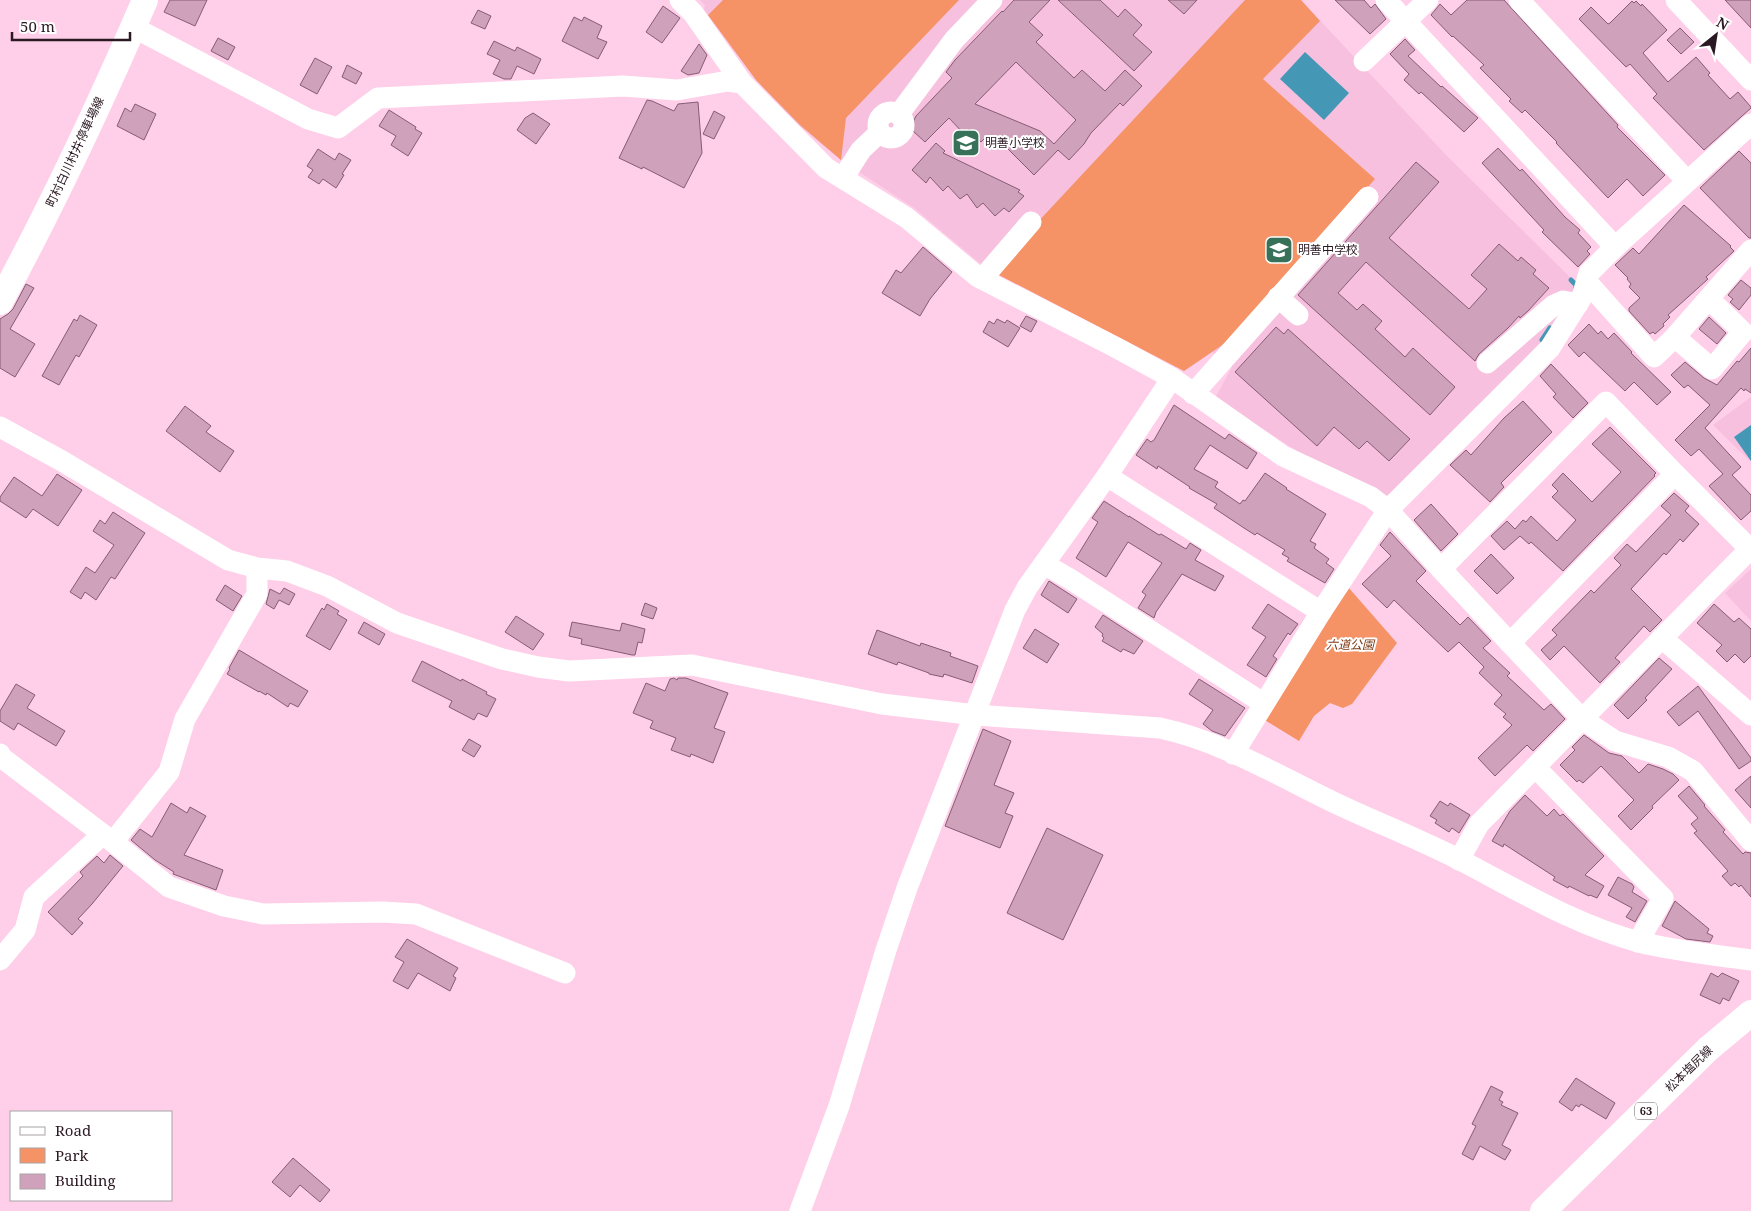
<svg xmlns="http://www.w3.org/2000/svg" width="1751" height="1211" font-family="'Noto Serif','Noto Sans JP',serif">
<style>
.built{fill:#f8c0df}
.green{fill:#f59266}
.water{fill:#4498b6}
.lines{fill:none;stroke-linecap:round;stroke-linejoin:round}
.stream{stroke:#4498b6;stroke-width:5}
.building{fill:#cfa1bb;stroke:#865c74;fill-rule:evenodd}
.minor{stroke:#fff;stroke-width:21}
.major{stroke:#fff;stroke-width:26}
.labels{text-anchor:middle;stroke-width:4;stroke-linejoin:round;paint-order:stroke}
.shield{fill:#fff;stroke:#6a5e64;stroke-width:1}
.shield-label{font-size:11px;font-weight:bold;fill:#2a1922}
.poi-label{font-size:12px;fill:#2a1922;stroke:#fff;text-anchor:start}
.street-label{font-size:12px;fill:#2a1922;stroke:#fff}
.park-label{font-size:12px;font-style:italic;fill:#7d3611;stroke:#fff}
</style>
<rect width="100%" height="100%" fill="#ffcee9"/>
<g class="built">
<polygon points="700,0 1301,0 1447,156 1577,284 1536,352 1388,496 1297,451 1215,398 1232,367 1212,352 1184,371 982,265 914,208 841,160 800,126 756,80 708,15 704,9 705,5"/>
<polygon points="1751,397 1751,462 1713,425"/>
<polygon points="1751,569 1751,621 1725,593"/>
</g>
<g class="green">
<polygon points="723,0 959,0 846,118 841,160 800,125 756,80 708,15"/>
<polygon points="1245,0 1301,0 1320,21 1263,79 1375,179 1234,337 1184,371 997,274 1035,225"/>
<polygon points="1348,587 1397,643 1352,704 1343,708 1330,703 1314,716 1299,741 1263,719"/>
</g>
<g class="water">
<polygon points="1305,52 1349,93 1324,120 1280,79"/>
<polygon points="1751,425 1751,461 1734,437"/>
</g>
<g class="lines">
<g class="stream">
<polyline points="1571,280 1576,285 1576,289"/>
<polyline points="1542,340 1550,328"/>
</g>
</g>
<g class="building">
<polygon points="170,0 207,0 195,26 164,12"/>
<path d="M1014,0H1050L1029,22L1043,35L1036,42L1074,78L1082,70L1105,91L1125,70L1142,86L1123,106L1120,103L1091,133L1084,144L1069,160L1058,150L1034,175L1004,145L999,150L986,137L981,142L969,129L964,134L949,118L925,142L913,131V122L916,116L952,78L946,72L955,60L1002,11L1003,12ZM1016,62L1076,120L1054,144L1040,131L975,104Z"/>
<polygon points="1058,0 1100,0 1118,17 1125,9 1142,25 1133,35 1152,52 1134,71"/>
<polygon points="1168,0 1197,0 1184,14"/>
<polygon points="1335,0 1364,0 1371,8 1375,4 1386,19 1370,34"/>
<polygon points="1467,0 1504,0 1618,125 1617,127 1665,175 1643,196 1627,179 1608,198 1556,143 1557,142 1525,110 1522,113 1509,101 1511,99 1480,68 1484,65 1453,36 1452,37 1431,15 1440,4 1451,15"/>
<polygon points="1725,0 1751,0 1751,28"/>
<polygon points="1632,1 1634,3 1636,1 1641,6 1642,4 1667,30 1643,53 1668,82 1696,57 1710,73 1708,75 1730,99 1738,92 1751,107 1751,108 1704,150 1653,98 1657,94 1630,64 1626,67 1579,19 1591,7 1608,24 1610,23"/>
<polygon points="663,6 680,18 662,43 646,32"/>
<polygon points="478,10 491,16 485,29 471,23"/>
<polygon points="574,17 582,21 584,17 602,26 597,38 607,42 598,59 562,41"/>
<polygon points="1680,28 1694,42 1681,54 1667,40"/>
<polygon points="218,38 235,47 228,60 211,51"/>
<polygon points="1405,39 1415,50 1408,56 1441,87 1442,86 1478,118 1464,132 1421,92 1419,94 1404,80 1409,74 1390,54"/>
<polygon points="494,41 515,51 517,47 541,59 534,74 517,66 511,79 504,79 493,74 500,60 487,54"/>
<polygon points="699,44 707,55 699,73 688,75 681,71"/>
<polygon points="315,58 332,67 317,94 300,85"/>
<polygon points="347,65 362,73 356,84 342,77"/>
<polygon points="647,100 652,101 674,111 678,104 698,102 702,153 684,188 643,167 642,169 619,158"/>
<polygon points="135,104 156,114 144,140 117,126 125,108 131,112"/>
<polygon points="389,110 416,127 415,129 422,133 408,156 391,145 396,136 379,126"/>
<polygon points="714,111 725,117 714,139 703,134"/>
<polygon points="533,113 550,124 536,144 517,130 525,118"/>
<polygon points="936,143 945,151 943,153 1020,190 1018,192 1024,196 1009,212 1004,208 995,216 983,203 977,208 967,194 960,199 948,186 943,191 930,177 926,183 912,170"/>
<polygon points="1498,148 1520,171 1522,169 1565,217 1580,230 1578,233 1591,247 1587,251 1590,254 1578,267 1542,232 1544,230 1482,163"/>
<polygon points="318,149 335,160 339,153 351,160 342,174 344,175 336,188 323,179 319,184 308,177 313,170 307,166"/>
<polygon points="1739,151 1751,163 1751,238 1749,238 1700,188"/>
<polygon points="1416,162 1439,182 1389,238 1469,309 1487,289 1471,275 1499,244 1518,261 1521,257 1536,270 1533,274 1549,288 1528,311 1520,318 1519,316 1508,328 1479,354 1475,361 1366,262 1338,293 1357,310 1363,304 1382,321 1375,329 1405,357 1413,348 1455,387 1430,415 1298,295"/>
<polygon points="1684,205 1731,246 1730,247 1734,251 1706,277 1708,279 1668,315 1670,317 1663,324 1664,326 1655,334 1653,332 1650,334 1629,311 1629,308 1640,298 1629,287 1631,284 1627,279 1628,278 1615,265 1633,248 1639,254"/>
<polygon points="923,247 952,272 930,299 920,316 882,293 896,270 901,273"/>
<polygon points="1741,280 1751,288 1751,295 1739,310 1730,302 1733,299 1728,295"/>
<polygon points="26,284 34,288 10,329 35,344 15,377 0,368 0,319 8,314 13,309"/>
<polygon points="80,315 97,325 79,357 76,355 59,385 42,376 74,319 77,321"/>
<polygon points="1026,316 1037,321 1031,332 1020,326"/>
<polygon points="1709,317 1726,333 1717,344 1699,329"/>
<polygon points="997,319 1005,323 1007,320 1020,328 1008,347 983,332 989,321 994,324"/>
<polygon points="1589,324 1598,334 1601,331 1608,339 1614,333 1632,352 1631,353 1671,392 1657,405 1634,382 1625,391 1584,352 1579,357 1568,345"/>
<polygon points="1276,327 1284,334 1288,329 1410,439 1389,461 1367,441 1359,449 1334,427 1317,446 1235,372"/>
<polygon points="1751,348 1751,393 1745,389 1744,391 1741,388 1705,428 1741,467 1732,475 1751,495 1751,511 1741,520 1709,486 1723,474 1699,449 1691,456 1675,440 1710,405 1688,385 1684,388 1671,375 1685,362 1704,378 1717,385 1737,361 1739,362"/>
<polygon points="1551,364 1588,403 1573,418 1553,397 1556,394 1540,376"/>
<polygon points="1523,401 1552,432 1501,483 1504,487 1490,502 1450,465 1466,450 1471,455 1504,418"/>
<polygon points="1174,405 1225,439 1229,434 1257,453 1247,469 1210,445 1194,469 1218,482 1215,487 1240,504 1243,500 1245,501 1265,473 1287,488 1286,489 1326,514 1310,541 1316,544 1314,548 1329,559 1326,563 1334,569 1325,583 1287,561 1289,558 1282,554 1285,550 1257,533 1255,535 1244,528 1214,508 1217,504 1189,488 1190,487 1158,466 1157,469 1136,455 1147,439 1151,442 1154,440"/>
<polygon points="185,406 211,426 206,432 234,451 220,472 166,431"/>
<polygon points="1610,427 1656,473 1654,475 1655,476 1563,571 1531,542 1529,544 1520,536 1504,550 1491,536 1507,521 1515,529 1523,520 1526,522 1531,516 1557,541 1576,520 1552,497 1558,491 1552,485 1563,473 1592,502 1621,472 1592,444"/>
<polygon points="57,474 82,490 58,526 33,509 26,518 0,501 0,497 14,477 42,496"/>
<polygon points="1674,493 1689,506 1685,511 1699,524 1683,542 1680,539 1666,555 1664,553 1631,589 1662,620 1650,632 1644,626 1615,658 1620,662 1600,683 1564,646 1550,660 1541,650 1557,635 1552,630 1591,590 1594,593 1621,565 1614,558 1627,544 1636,552 1671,515 1661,506"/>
<polygon points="1104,501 1129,517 1129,516 1159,535 1161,534 1186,549 1190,543 1201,550 1195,560 1224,576 1215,591 1182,574 1156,612 1154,618 1138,608 1146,595 1142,592 1162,563 1128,542 1106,577 1076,558 1098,522 1092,518"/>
<polygon points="1431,504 1458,534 1441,551 1414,520"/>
<polygon points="113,512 145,533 115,579 111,577 96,600 85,592 81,599 70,592 86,567 95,573 114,545 93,531 100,520 105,524"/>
<polygon points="1390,532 1426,571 1416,581 1460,625 1468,617 1491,641 1483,648 1510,673 1507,676 1544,710 1551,704 1565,719 1533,751 1527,745 1495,776 1478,758 1512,725 1503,717 1506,714 1494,704 1502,695 1479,673 1484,667 1459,642 1448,652 1394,600 1387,608 1362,584 1391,556 1380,545"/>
<polygon points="1491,554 1514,578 1497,594 1474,571"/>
<polygon points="1049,581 1077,599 1068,613 1041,595"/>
<polygon points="225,585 242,596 233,611 216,600"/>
<polygon points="284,588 295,594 289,605 279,600 274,609 266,604 270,589 280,594"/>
<polygon points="645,603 657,608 653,619 641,615"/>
<polygon points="327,604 339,611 337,614 347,620 330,650 306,636 322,608 324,610"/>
<polygon points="1268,604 1298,624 1290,635 1288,633 1273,656 1277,659 1266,677 1247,665 1266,637 1252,628"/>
<polygon points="1714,604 1734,622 1739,618 1751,629 1751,656 1744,663 1735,654 1727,662 1716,651 1722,645 1697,623"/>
<polygon points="1103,615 1143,641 1134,654 1123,649 1121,652 1102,641 1104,638 1102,636 1103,634 1095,627"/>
<polygon points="516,616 544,634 533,650 505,632"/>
<polygon points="364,622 385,634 379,645 358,633"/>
<polygon points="572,622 620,631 622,623 645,629 642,643 638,642 635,655 632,655 581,644 582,639 569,636"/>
<polygon points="1035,629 1059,644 1047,663 1023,648"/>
<polygon points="877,630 920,646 921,643 951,653 950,656 978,666 972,683 944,674 943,677 929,674 929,673 898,662 897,665 868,654"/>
<polygon points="239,650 308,691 298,707 290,703 288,707 267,693 266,695 259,691 259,692 227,674 230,669 229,668"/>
<polygon points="1659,658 1672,669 1645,698 1647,700 1628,719 1614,705"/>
<polygon points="422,661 461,681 462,679 487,692 486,694 496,699 487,717 478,713 474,720 449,707 452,701 412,681"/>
<polygon points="674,678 677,680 678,678 686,678 728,693 714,728 725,732 713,763 691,754 690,757 671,750 676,738 650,728 653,721 633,713 646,683 665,691 670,679"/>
<polygon points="1199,679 1245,708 1225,736 1212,731 1203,724 1213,710 1189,694"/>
<polygon points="16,684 35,695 27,708 65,731 56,746 18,723 14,730 0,721 0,711"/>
<polygon points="1698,686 1751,758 1751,761 1739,769 1698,711 1679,726 1667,712"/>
<polygon points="983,729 1011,741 994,785 1014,793 1005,813 1013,816 1000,848 945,826"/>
<polygon points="1584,735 1609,753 1622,756 1639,773 1648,764 1663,769 1673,774 1679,780 1652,806 1653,808 1631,830 1618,816 1634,800 1601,766 1583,783 1579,780 1577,782 1560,765 1575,750 1572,747"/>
<polygon points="469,739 481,746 474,757 462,750"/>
<polygon points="1751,776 1751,808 1735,790"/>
<polygon points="1689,786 1705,805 1704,806 1725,830 1723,832 1743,854 1745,852 1751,853 1751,897 1741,885 1739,887 1735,883 1731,886 1722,876 1728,871 1694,833 1697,831 1691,824 1698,818 1678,796"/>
<polygon points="1525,795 1547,816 1554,809 1560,816 1563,814 1604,856 1585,875 1604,886 1597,898 1590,895 1589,896 1569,886 1568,888 1553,880 1555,877 1504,844 1503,847 1492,841 1510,811"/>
<polygon points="1440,801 1448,806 1450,803 1470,815 1459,833 1452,828 1449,832 1435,823 1437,820 1430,816"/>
<polygon points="171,803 187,813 190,807 206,816 184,855 223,870 216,890 173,874 174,872 155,860 131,840 140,829 152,837"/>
<polygon points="1047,828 1103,855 1063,940 1007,913"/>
<polygon points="110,855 123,866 92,904 78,919 83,923 72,935 48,912 83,876 80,872 97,856 104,863"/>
<polygon points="1618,877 1632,884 1634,887 1632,892 1647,901 1635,922 1626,917 1632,908 1608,895"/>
<polygon points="1675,901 1709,929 1707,933 1713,936 1710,942 1686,939 1662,926"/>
<polygon points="407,939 458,968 453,976 456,978 450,991 418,973 408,989 393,981 404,962 395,957"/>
<polygon points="1711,973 1718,977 1722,973 1739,981 1729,1001 1723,998 1720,1004 1700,995"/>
<polygon points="1576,1078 1615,1103 1606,1119 1581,1104 1579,1107 1576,1105 1572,1111 1559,1102"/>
<polygon points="1491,1086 1503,1092 1499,1100 1503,1102 1501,1105 1518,1113 1502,1145 1511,1150 1505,1160 1480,1146 1473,1160 1462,1154 1476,1126 1472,1124"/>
<polygon points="293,1158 330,1190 320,1202 300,1185 290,1197 272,1182"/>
</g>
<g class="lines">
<g class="minor">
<polyline points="680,0 693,13 742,83 826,168 907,218 978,277 1115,347 1172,378 1283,456 1371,497 1388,510 1441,569"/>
<polyline points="1386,0 1615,247"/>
<polyline points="1519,0 1687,181"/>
<polyline points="1676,0 1751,80"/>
<polyline points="133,27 308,119 338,128 378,98 623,86 677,90 728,81 742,83"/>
<polyline points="1364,61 1428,0"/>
<circle cx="891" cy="125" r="13"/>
<polyline points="899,114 954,40 992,0"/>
<polyline points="843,178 861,150 880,132"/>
<polyline points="982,279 1031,222"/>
<polyline points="1587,282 1654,357 1675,337 1751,250"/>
<polyline points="1278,297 1298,315"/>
<polyline points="1675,337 1712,369 1743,332 1709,299"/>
<polyline points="1487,363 1554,305 1563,301 1578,304"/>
<polyline points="1193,394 1368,197"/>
<path d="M0,427L62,461L228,560L257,568L287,571L327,586L397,623L502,659L538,667L569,671L692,665L882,704L976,715L1160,728C1221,741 1277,775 1333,802C1375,822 1419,839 1460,860C1518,890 1575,925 1639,942C1675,951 1714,955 1751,960"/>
<polyline points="1107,476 1321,612"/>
<polyline points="1044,564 1070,579 1263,703"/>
<polyline points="1662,638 1750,549 1675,474 1510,643 1441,569 1606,402 1675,474"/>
<polyline points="1510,643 1582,719 1615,741 1668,757 1693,771 1751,841"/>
<polyline points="0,754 1,757 113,842 169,887 224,906 263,914 383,912 416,914 565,973"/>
<polyline points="1233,754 1321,612 1388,510 1550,348 1582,297 1589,273 1615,247 1751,124"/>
<polyline points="1535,767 1663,898 1638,942"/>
<polyline points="113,842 169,772 185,719 257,594 257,568"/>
<polyline points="1459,860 1479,824 1662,638 1751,715"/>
<polyline points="0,960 25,930 34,897 102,835"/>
<polyline points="800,1211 839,1106 886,950 907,888 1015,610 1028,586 1107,476 1172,378"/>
</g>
<g class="major">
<path d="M0,302C53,204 101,102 145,0"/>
<polyline points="1543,1211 1708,1049 1751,1013"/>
</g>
</g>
<defs>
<symbol id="school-square" viewBox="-11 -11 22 22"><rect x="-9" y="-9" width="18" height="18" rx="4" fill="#387159" stroke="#fff"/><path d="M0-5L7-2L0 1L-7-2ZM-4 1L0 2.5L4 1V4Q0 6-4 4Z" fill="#fff"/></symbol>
</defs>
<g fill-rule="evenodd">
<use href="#school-square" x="950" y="127" width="32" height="32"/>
<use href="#school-square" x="1263" y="234" width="32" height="32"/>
</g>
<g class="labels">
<rect class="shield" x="1635" y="1102.5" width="22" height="17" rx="4"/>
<g class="shield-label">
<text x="1646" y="1115">63</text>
</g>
<g class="poi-label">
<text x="985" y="147">明善小学校</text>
<text x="1298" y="254">明善中学校</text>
</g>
<g class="street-label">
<text transform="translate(75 152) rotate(-65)" y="4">町村白川村井停車場線</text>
<text transform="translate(1689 1069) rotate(-44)" y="4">松本塩尻線</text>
</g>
<g class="park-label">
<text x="1350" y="649">六道公園</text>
</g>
</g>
<rect x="10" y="1111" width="162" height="90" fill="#ffffff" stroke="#aaa3a7"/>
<rect x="20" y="1127" width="25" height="8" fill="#ffffff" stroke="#aaa3a7"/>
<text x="55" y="1136" font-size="15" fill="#2a1922">Road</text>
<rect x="20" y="1148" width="25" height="15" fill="#f59266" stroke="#aaa3a7"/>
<text x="55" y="1161" font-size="15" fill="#2a1922">Park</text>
<rect x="20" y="1174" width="25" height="15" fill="#cfa1bb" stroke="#aaa3a7"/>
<text x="55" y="1186" font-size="15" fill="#2a1922">Building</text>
<g transform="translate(1716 35) rotate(30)" stroke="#ffffff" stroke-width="4" paint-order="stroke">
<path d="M0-4L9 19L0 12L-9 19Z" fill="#2a1922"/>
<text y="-8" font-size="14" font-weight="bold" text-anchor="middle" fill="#2a1922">N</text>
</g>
<path d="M12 32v8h118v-8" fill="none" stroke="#2a1922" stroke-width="2.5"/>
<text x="20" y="32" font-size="15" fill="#2a1922" stroke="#ffffff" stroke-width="4" paint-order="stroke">50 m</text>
</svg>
